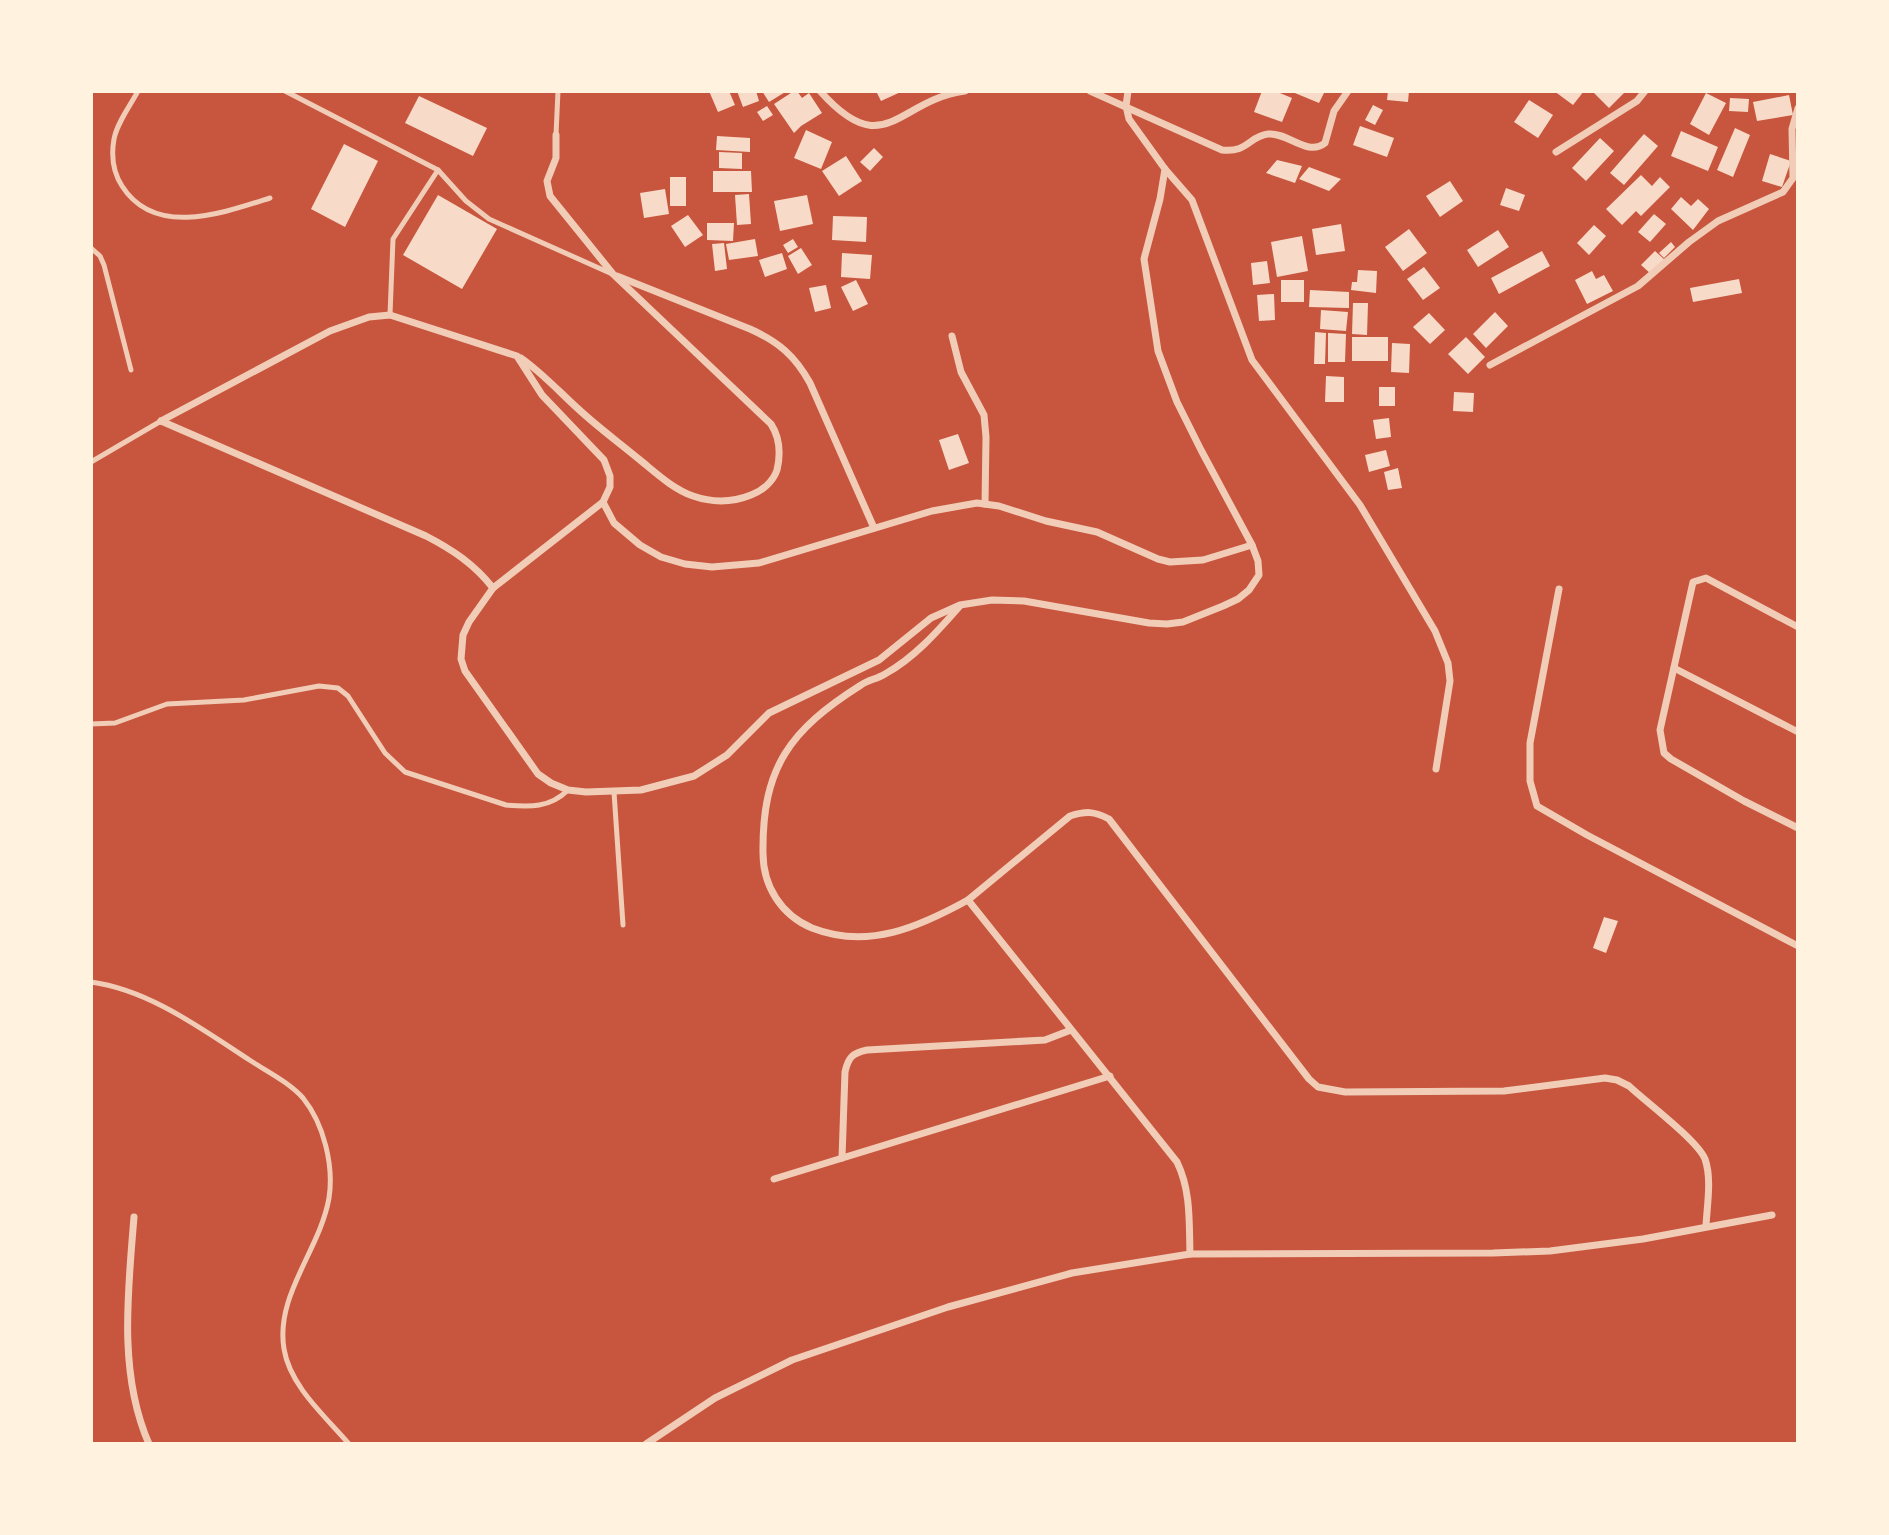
<svg xmlns="http://www.w3.org/2000/svg" width="1889" height="1535" font-family="Rubik,sans-serif">
<style>
.building{fill:#f7dbc8}
.lines{fill:none;stroke-linecap:round;stroke-linejoin:round}
.service{stroke:#f1ccb7;stroke-width:5}
.minor{stroke:#f1ccb7;stroke-width:7}
</style>
<rect width="100%" height="100%" fill="#c8553d"/>
<g class="building">
<polygon points="709,91 729,91 735,105 718,112"/>
<polygon points="737,91 756,91 759,101 743,107"/>
<polygon points="762,91 787,91 769,102"/>
<polygon points="794,91 797,91 802,98 809,93 822,113 801,126 794,133 774,104"/>
<polygon points="876,91 903,91 881,101"/>
<polygon points="1262,91 1275,91 1292,98 1282,122 1254,112"/>
<polygon points="1290,91 1325,91 1319,103"/>
<polygon points="1388,91 1409,91 1408,102 1387,100"/>
<polygon points="1554,91 1584,91 1573,105"/>
<polygon points="1596,91 1626,91 1609,108 1594,93"/>
<polygon points="1706,93 1726,103 1709,135 1690,124"/>
<polygon points="1789,95 1793,115 1757,121 1753,102"/>
<polygon points="419,96 487,128 473,156 405,123"/>
<polygon points="1730,98 1749,99 1748,112 1729,111"/>
<polygon points="1529,100 1553,115 1538,138 1514,122"/>
<polygon points="1373,105 1383,110 1375,125 1365,120"/>
<polygon points="767,106 773,115 763,121 757,112"/>
<polygon points="1360,126 1394,138 1387,157 1353,145"/>
<polygon points="1735,128 1750,135 1733,177 1717,170"/>
<polygon points="806,130 832,142 821,169 794,158"/>
<polygon points="1681,131 1718,147 1708,171 1671,156"/>
<polygon points="1644,134 1658,146 1624,185 1610,173"/>
<polygon points="717,136 750,138 750,152 716,150"/>
<polygon points="1600,138 1614,151 1586,181 1572,168"/>
<polygon points="344,144 378,161 345,227 311,209"/>
<polygon points="874,148 883,157 870,171 860,162"/>
<polygon points="719,152 742,153 742,169 719,168"/>
<polygon points="1770,154 1791,161 1782,187 1762,181"/>
<polygon points="846,156 862,181 839,196 822,171"/>
<polygon points="1277,160 1302,166 1295,183 1266,173"/>
<polygon points="1309,167 1341,179 1329,191 1299,179"/>
<polygon points="713,171 751,171 752,192 713,192"/>
<polygon points="1641,175 1652,186 1660,177 1670,187 1641,216 1636,211 1622,225 1606,209"/>
<rect x="670" y="177" width="16" height="29"/>
<polygon points="1450,181 1463,201 1440,217 1426,196"/>
<polygon points="1506,188 1525,195 1519,211 1500,205"/>
<polygon points="665,189 669,214 644,218 640,193"/>
<polygon points="749,194 751,224 737,225 735,195"/>
<polygon points="438,195 497,229 462,289 403,255"/>
<polygon points="807,195 813,224 780,231 774,201"/>
<polygon points="1681,197 1691,206 1698,199 1709,209 1693,230 1671,209"/>
<polygon points="1654,214 1666,224 1650,242 1638,232"/>
<polygon points="688,215 703,235 685,247 671,226"/>
<polygon points="833,216 867,217 866,242 832,240"/>
<polygon points="707,223 734,223 733,241 707,240"/>
<polygon points="1341,224 1345,251 1316,255 1312,229"/>
<polygon points="1594,225 1606,236 1589,255 1577,243"/>
<polygon points="1409,229 1427,253 1403,271 1385,247"/>
<polygon points="1498,230 1509,247 1478,267 1467,250"/>
<polygon points="1302,236 1308,271 1277,277 1271,242"/>
<polygon points="755,239 758,256 729,260 726,244"/>
<polygon points="793,239 798,247 788,253 783,245"/>
<polygon points="1671,242 1675,247 1664,258 1659,253"/>
<polygon points="724,243 727,269 715,271 712,244"/>
<polygon points="801,248 812,265 798,274 788,256"/>
<polygon points="1542,251 1550,266 1499,294 1491,278"/>
<polygon points="1655,251 1665,260 1651,274 1641,265"/>
<polygon points="782,253 787,269 765,277 759,260"/>
<polygon points="842,253 872,255 870,279 841,277"/>
<polygon points="1267,261 1270,283 1253,285 1251,263"/>
<polygon points="1424,267 1440,288 1423,300 1407,279"/>
<polygon points="1358,270 1377,271 1376,293 1351,290 1352,282 1357,282"/>
<polygon points="1592,271 1596,279 1604,275 1613,291 1587,304 1575,280"/>
<polygon points="1739,279 1742,293 1693,302 1690,288"/>
<polygon points="856,280 868,304 853,311 841,287"/>
<rect x="1281" y="280" width="23" height="22"/>
<polygon points="826,285 831,308 815,312 809,288"/>
<polygon points="1310,290 1349,292 1349,308 1309,307"/>
<polygon points="1274,294 1275,320 1259,321 1257,295"/>
<polygon points="1353,303 1368,303 1367,335 1352,334"/>
<polygon points="1321,310 1348,312 1346,331 1320,329"/>
<polygon points="1495,312 1508,326 1486,348 1473,334"/>
<polygon points="1429,313 1445,330 1430,344 1413,327"/>
<polygon points="1315,332 1326,333 1325,364 1314,364"/>
<polygon points="1328,333 1346,334 1345,362 1328,362"/>
<rect x="1352" y="337" width="36" height="24"/>
<polygon points="1466,337 1485,357 1468,374 1448,354"/>
<polygon points="1392,343 1410,344 1409,373 1391,372"/>
<polygon points="1326,376 1344,377 1344,402 1325,402"/>
<rect x="1379" y="387" width="16" height="19"/>
<polygon points="1454,392 1474,393 1473,412 1453,411"/>
<polygon points="1389,418 1391,437 1376,439 1373,420"/>
<polygon points="958,434 969,463 949,470 939,440"/>
<polygon points="1386,450 1390,466 1369,472 1365,455"/>
<polygon points="1398,468 1402,488 1388,490 1384,472"/>
<polygon points="1604,917 1618,921 1606,953 1593,948"/>
</g>
<g class="lines">
<g class="service">
<path d="M138,91C130,106 117,123 114,139C111,156 113,172 122,186C155,238 223,213 270,198"/>
<polyline points="285,91 438,170 393,239 390,315"/>
<polyline points="556,135 558,91"/>
<polyline points="438,170 466,201 489,219 610,273"/>
<polyline points="91,248 100,256 104,265 131,370"/>
<polyline points="91,462 161,421"/>
<path d="M91,724L115,723L167,704L244,700L319,686L338,688L348,696L385,753L405,772L506,805C530,807 550,808 568,790"/>
<polyline points="614,792 623,925"/>
<path d="M91,982C150,990 203,1030 251,1061C268,1072 290,1083 303,1098C324,1124 334,1166 329,1198C320,1250 275,1295 284,1349C290,1386 325,1416 349,1444"/>
</g>
<g class="minor">
<path d="M820,91C885,164 897,100 965,91"/>
<path d="M1090,91L1222,150C1248,153 1249,136 1268,134C1288,132 1307,157 1325,143L1334,111L1348,91"/>
<polyline points="1556,152 1637,101 1645,91"/>
<polyline points="1165,169 1192,200 1252,360 1360,505 1435,631 1448,663 1450,681 1436,769"/>
<path d="M617,276L750,329C779,342 795,356 810,383L874,528"/>
<polyline points="952,336 961,372 984,415 986,437 985,504"/>
<path d="M521,358C545,375 563,396 585,415C603,431 622,445 640,460C656,473 673,489 693,496C713,503 731,503 751,495C762,491 773,482 777,470C781,453 780,438 771,424L613,274L550,196L547,181L556,158V135"/>
<polyline points="1490,365 1638,286 1689,242 1718,221 1783,192 1793,178 1792,129 1798,108"/>
<polyline points="161,421 330,331 369,317 390,315 517,356 542,395 604,460 610,476 610,487 603,502 493,588 469,622 463,635 461,659 465,671 538,774 551,783 568,790 586,792 641,790 694,776 727,755 769,713 879,660 931,618 960,605 992,600 1024,601 1149,623 1167,624 1183,622 1223,606 1238,599 1249,590 1259,575 1258,561 1252,545 1201,450 1177,402 1158,351 1144,259 1160,199 1165,169 1129,119 1126,106 1128,91"/>
<path d="M161,421L426,536C453,550 474,564 493,588"/>
<polyline points="603,502 614,523 640,545 661,557 685,564 712,567 759,563 932,511 977,503 999,506 1046,521 1097,532 1158,559 1170,562 1203,560 1252,545"/>
<polyline points="1559,589 1530,743 1530,781 1537,806 1587,835 1798,946"/>
<path d="M959,607C937,632 914,658 885,674C877,679 868,680 861,685C790,730 762,767 763,853C763,886 781,915 812,928C868,950 919,927 968,900"/>
<polyline points="1798,627 1706,578 1693,582 1660,730 1664,753 1671,759 1744,801 1798,828"/>
<polyline points="1674,668 1798,732"/>
<path d="M842,1158L845,1072C848,1058 852,1053 867,1050L1045,1040L1071,1030"/>
<polyline points="774,1179 1110,1076"/>
<path d="M134,1217C128,1291 118,1374 149,1444"/>
<path d="M1190,1254C1189,1221 1191,1191 1177,1162L968,900L1070,816C1086,811 1094,811 1109,819L1309,1079L1318,1087L1345,1092L1504,1091L1605,1078L1617,1080L1629,1086C1646,1102 1697,1140 1705,1159C1712,1179 1707,1205 1706,1226"/>
<polyline points="646,1444 715,1398 792,1360 948,1307 1072,1273 1190,1254 1493,1253 1550,1251 1643,1239 1772,1215"/>
</g>
</g>
<rect width="1889" height="1535" fill="none" stroke="#fff3e0" stroke-width="186"/>
</svg>
